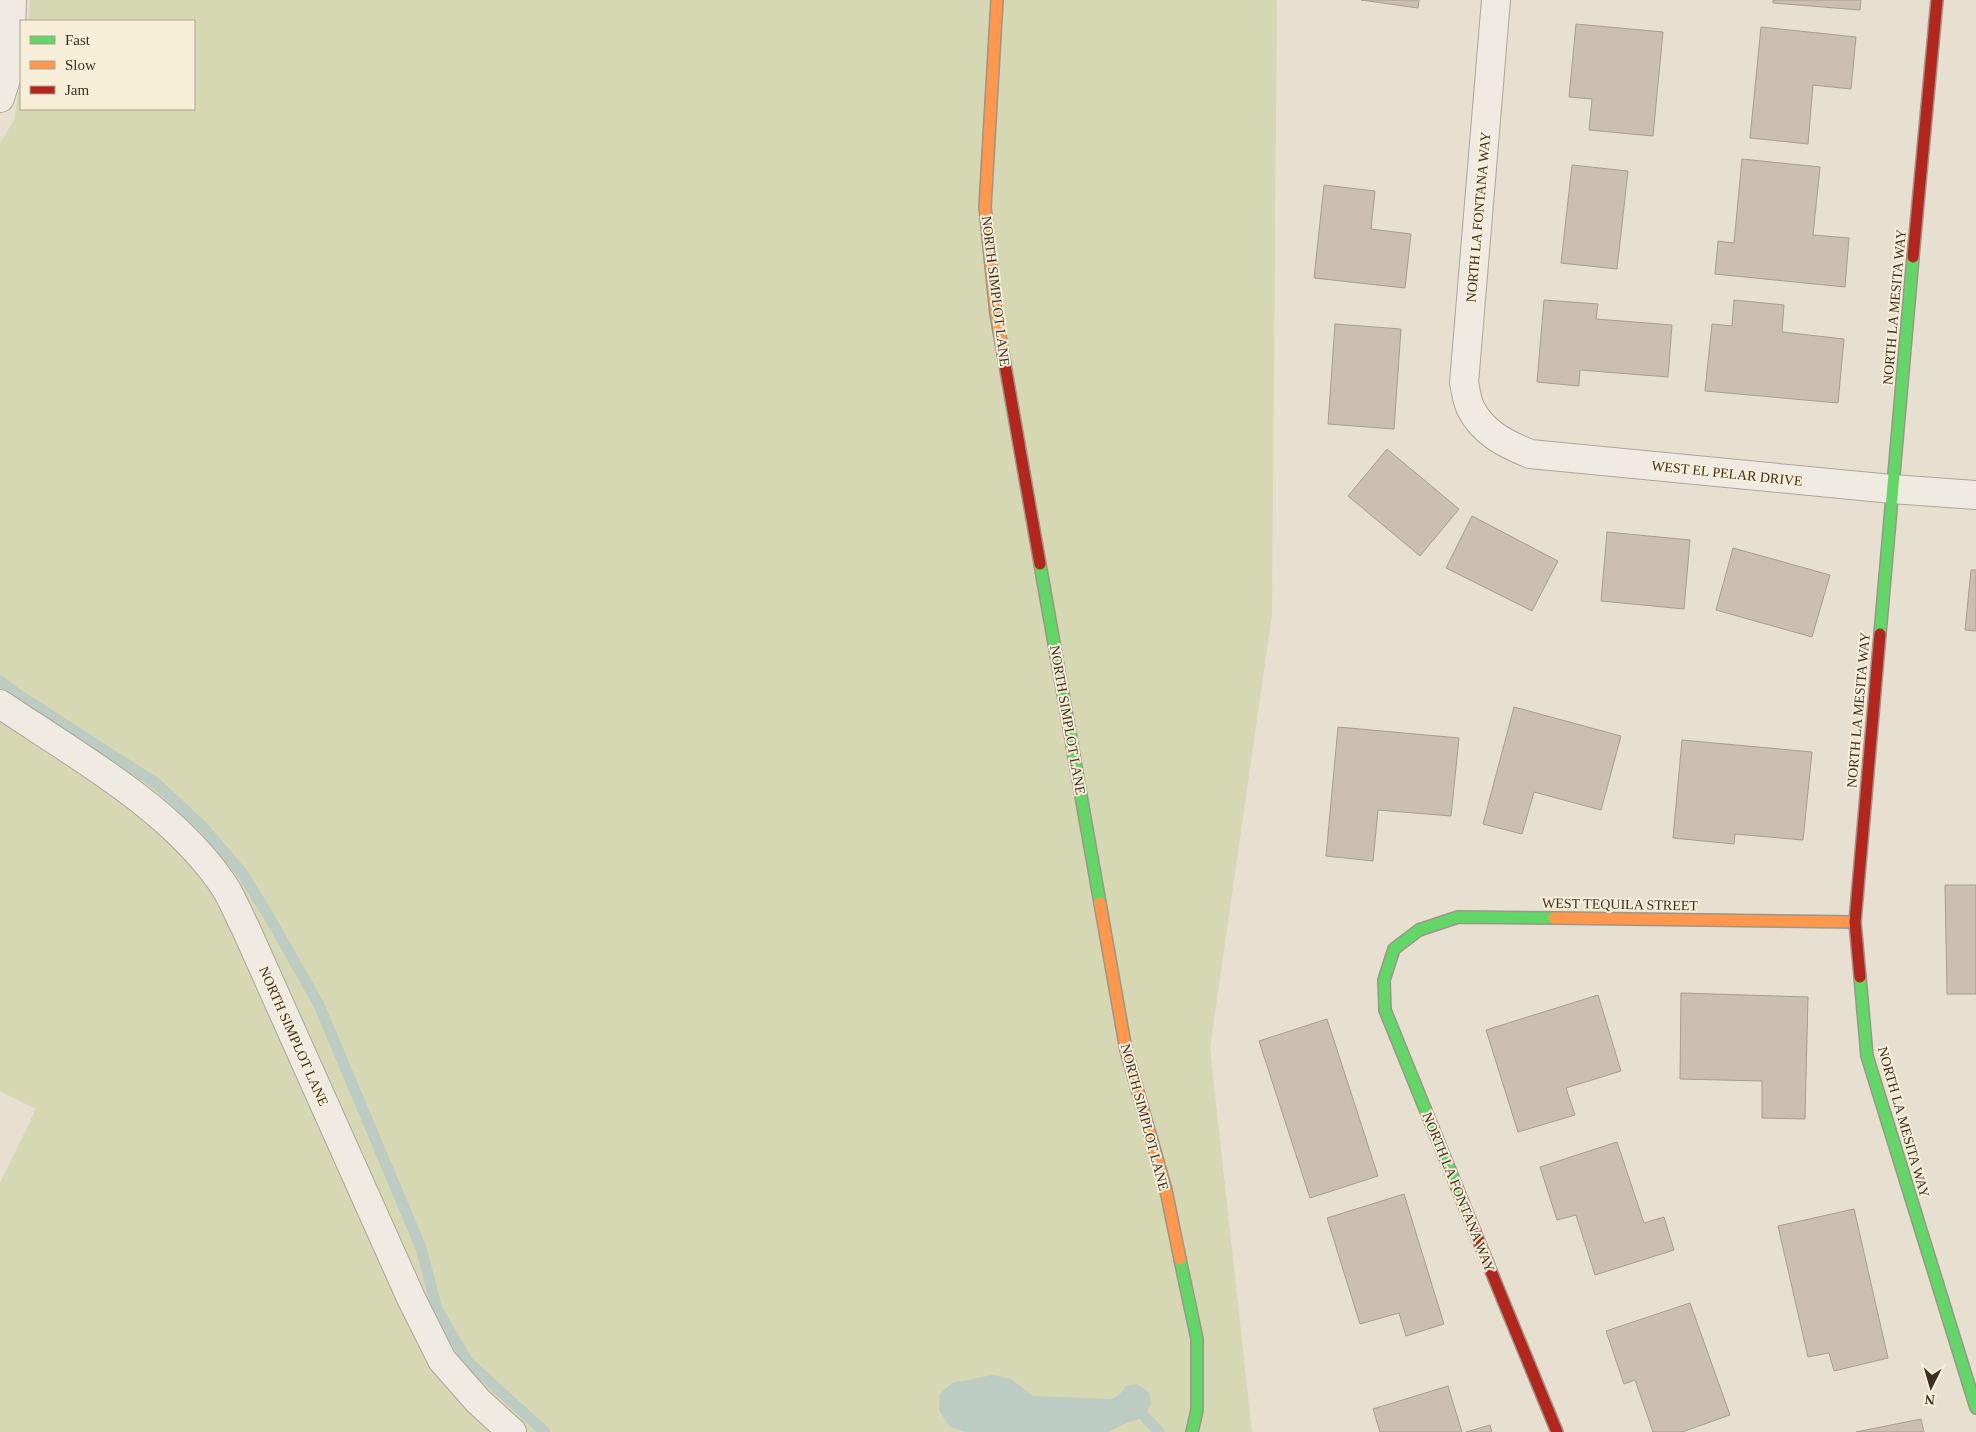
<svg xmlns="http://www.w3.org/2000/svg" width="1976" height="1432" font-family="'Times New Roman',serif">
<style>
.green{fill:#d6d7b3}
.water{fill:#bcccc2}
.lines{fill:none;stroke-linecap:round;stroke-linejoin:round}
.stream{stroke:#bcccc2;stroke-width:11}
.building{fill:#cbbfb2;stroke:#a89c90}
.street-casing{stroke:#ada599;stroke-width:30}
.fast-casing{stroke:#9c958a;stroke-width:14}
.slow-casing{stroke:#9c958a;stroke-width:14}
.jam-casing{stroke:#9c958a;stroke-width:14}
.street{stroke:#efebe3;stroke-width:28}
.fast{stroke:#63d668;stroke-width:11}
.slow{stroke:#ff974d;stroke-width:11}
.jam{stroke:#b3261e;stroke-width:11}
.labels{text-anchor:middle;stroke-width:4;stroke-linejoin:round;paint-order:stroke}
.street-label{font-size:14px;fill:#3d2e20;stroke:#f7eed8}
</style>
<rect width="100%" height="100%" fill="#e7e0d1"/>
<polygon class="green" points="30,0 1277,0 1272,615 1210,1048 1252,1432 0,1432 0,1183 36,1109 0,1091 0,143 14,120 21,77 21,109 194,109 194,21 29,21"/>
<polygon class="water" points="993,1375 1011,1379 1033,1396 1112,1399 1120,1394 1126,1386 1137,1384 1149,1392 1151,1404 1145,1417 1127,1423 1108,1432 965,1432 949,1426 939,1410 940,1394 952,1383"/>
<g class="lines">
<g class="stream">
<polyline points="0,681 17,694 157,784 204,828 242,873 267,913 319,1005 421,1248 437,1309 468,1362 545,1432"/>
<polyline points="1145,1417 1159,1432"/>
</g>
</g>
<g class="building">
<polygon points="1361,0 1419,0 1418,8"/>
<polygon points="1773,0 1861,0 1860,10 1773,3"/>
<polygon points="1576,24 1663,32 1653,136 1589,130 1592,99 1569,97"/>
<polygon points="1761,27 1856,37 1851,89 1813,85 1808,144 1750,138"/>
<polygon points="1742,159 1820,167 1813,235 1849,238 1845,287 1715,274 1718,241 1734,243"/>
<polygon points="1572,165 1628,171 1617,269 1561,263"/>
<polygon points="1324,185 1375,191 1371,229 1411,234 1405,288 1314,278"/>
<polygon points="1544,300 1598,304 1596,319 1672,325 1668,377 1580,370 1579,386 1537,382"/>
<polygon points="1734,300 1784,305 1782,332 1844,339 1838,403 1705,391 1712,324 1732,326"/>
<polygon points="1335,324 1401,329 1394,429 1328,424"/>
<polygon points="1387,449 1459,509 1420,556 1348,496"/>
<polygon points="1472,516 1558,561 1532,611 1446,568"/>
<polygon points="1607,532 1690,540 1684,609 1601,601"/>
<polygon points="1733,548 1830,575 1812,637 1716,610"/>
<polygon points="1971,570 1976,570 1976,631 1965,630"/>
<polygon points="1514,707 1621,736 1601,810 1534,792 1522,834 1483,824"/>
<polygon points="1338,727 1459,738 1451,816 1378,810 1373,861 1326,856"/>
<polygon points="1682,740 1812,752 1803,840 1735,834 1734,844 1673,838"/>
<polygon points="1945,885 1976,885 1976,994 1947,994"/>
<polygon points="1681,993 1808,997 1805,1119 1762,1118 1762,1081 1680,1079"/>
<polygon points="1598,995 1621,1071 1566,1088 1575,1115 1518,1132 1486,1030"/>
<polygon points="1327,1019 1378,1176 1310,1198 1259,1041"/>
<polygon points="1617,1142 1644,1223 1664,1217 1674,1250 1595,1275 1576,1215 1557,1220 1540,1167"/>
<polygon points="1404,1194 1444,1324 1406,1336 1399,1313 1360,1324 1327,1218"/>
<polygon points="1854,1209 1888,1358 1834,1371 1829,1353 1808,1357 1778,1226"/>
<polygon points="1690,1303 1730,1415 1682,1432 1653,1432 1635,1380 1624,1384 1606,1331"/>
<polygon points="1448,1386 1462,1432 1380,1432 1373,1409"/>
<polygon points="1921,1419 1924,1432 1856,1432"/>
<polygon points="1490,1425 1492,1432 1466,1432"/>
</g>
<g class="lines">
<defs>
<g id="street">
<path d="M1496,0L1464,383C1466,391 1467,402 1471,409C1483,433 1506,444 1530,454L1892,489L1976,495"/>
<polyline points="0,98 10,67 12,0"/>
<path d="M0,704C74,754 168,806 220,880C231,894 237,912 245,927L411,1298L442,1360L478,1401L512,1432"/>
</g>
<g id="fast">
<polyline points="1040,564 1100,903"/>
<polyline points="1880,634 1913,257"/>
<polyline points="1860,977 1867,1056 1976,1408"/>
<polyline points="1475,1232 1385,1010 1384,980 1394,949 1419,930 1458,917 1554,918"/>
<polyline points="1180,1259 1197,1339 1197,1410 1192,1432"/>
</g>
<g id="slow">
<polyline points="997,0 985,207 996,314 1003,353"/>
<polyline points="1100,903 1126,1050 1166,1190 1180,1259"/>
<polyline points="1554,918 1855,922"/>
</g>
<g id="jam">
<polyline points="1913,257 1937,0"/>
<polyline points="1003,353 1040,564"/>
<polyline points="1860,977 1855,922 1880,634"/>
<polyline points="1475,1232 1557,1432"/>
</g>
</defs>
<use href="#street" class="street-casing"/>
<use href="#fast" class="fast-casing"/>
<use href="#slow" class="slow-casing"/>
<use href="#jam" class="jam-casing"/>
<use href="#street" class="street"/>
<use href="#fast" class="fast"/>
<use href="#slow" class="slow"/>
<use href="#jam" class="jam"/>
</g>
<g class="labels">
<g class="street-label">
<text transform="translate(1478 217) rotate(-85)" y="5">NORTH LA FONTANA WAY</text>
<text transform="translate(996 291) rotate(83)" y="5">NORTH SIMPLOT LANE</text>
<text transform="translate(1894 307) rotate(-85)" y="5">NORTH LA MESITA WAY</text>
<text transform="translate(1727 473) rotate(6)" y="5">WEST EL PELAR DRIVE</text>
<text transform="translate(1858 710) rotate(-85)" y="5">NORTH LA MESITA WAY</text>
<text transform="translate(1068 720) rotate(80)" y="5">NORTH SIMPLOT LANE</text>
<text transform="translate(1620 904) rotate(1)" y="5">WEST TEQUILA STREET</text>
<text transform="translate(294 1036) rotate(66)" y="5">NORTH SIMPLOT LANE</text>
<text transform="translate(1145 1117) rotate(75)" y="5">NORTH SIMPLOT LANE</text>
<text transform="translate(1904 1122) rotate(74)" y="5">NORTH LA MESITA WAY</text>
<text transform="translate(1459 1192) rotate(68)" y="5">NORTH LA FONTANA WAY</text>
</g>
</g>
<rect x="20" y="20" width="175" height="90" fill="#f7eed8" stroke="#ada18e"/>
<rect x="30" y="36" width="25" height="8" fill="#63d668" stroke="#ada18e"/>
<text x="65" y="45" font-size="15" fill="#3d2e20">Fast</text>
<rect x="30" y="61" width="25" height="8" fill="#ff974d" stroke="#ada18e"/>
<text x="65" y="70" font-size="15" fill="#3d2e20">Slow</text>
<rect x="30" y="86" width="25" height="8" fill="#b3261e" stroke="#ada18e"/>
<text x="65" y="95" font-size="15" fill="#3d2e20">Jam</text>
<g transform="translate(1931 1387) rotate(185)" stroke="#f7eed8" stroke-width="4" paint-order="stroke">
<path d="M0-4L9 19L0 12L-9 19Z" fill="#3d2e20"/>
<text y="-8" font-size="14" font-weight="bold" text-anchor="middle" fill="#3d2e20">N</text>
</g>
</svg>
